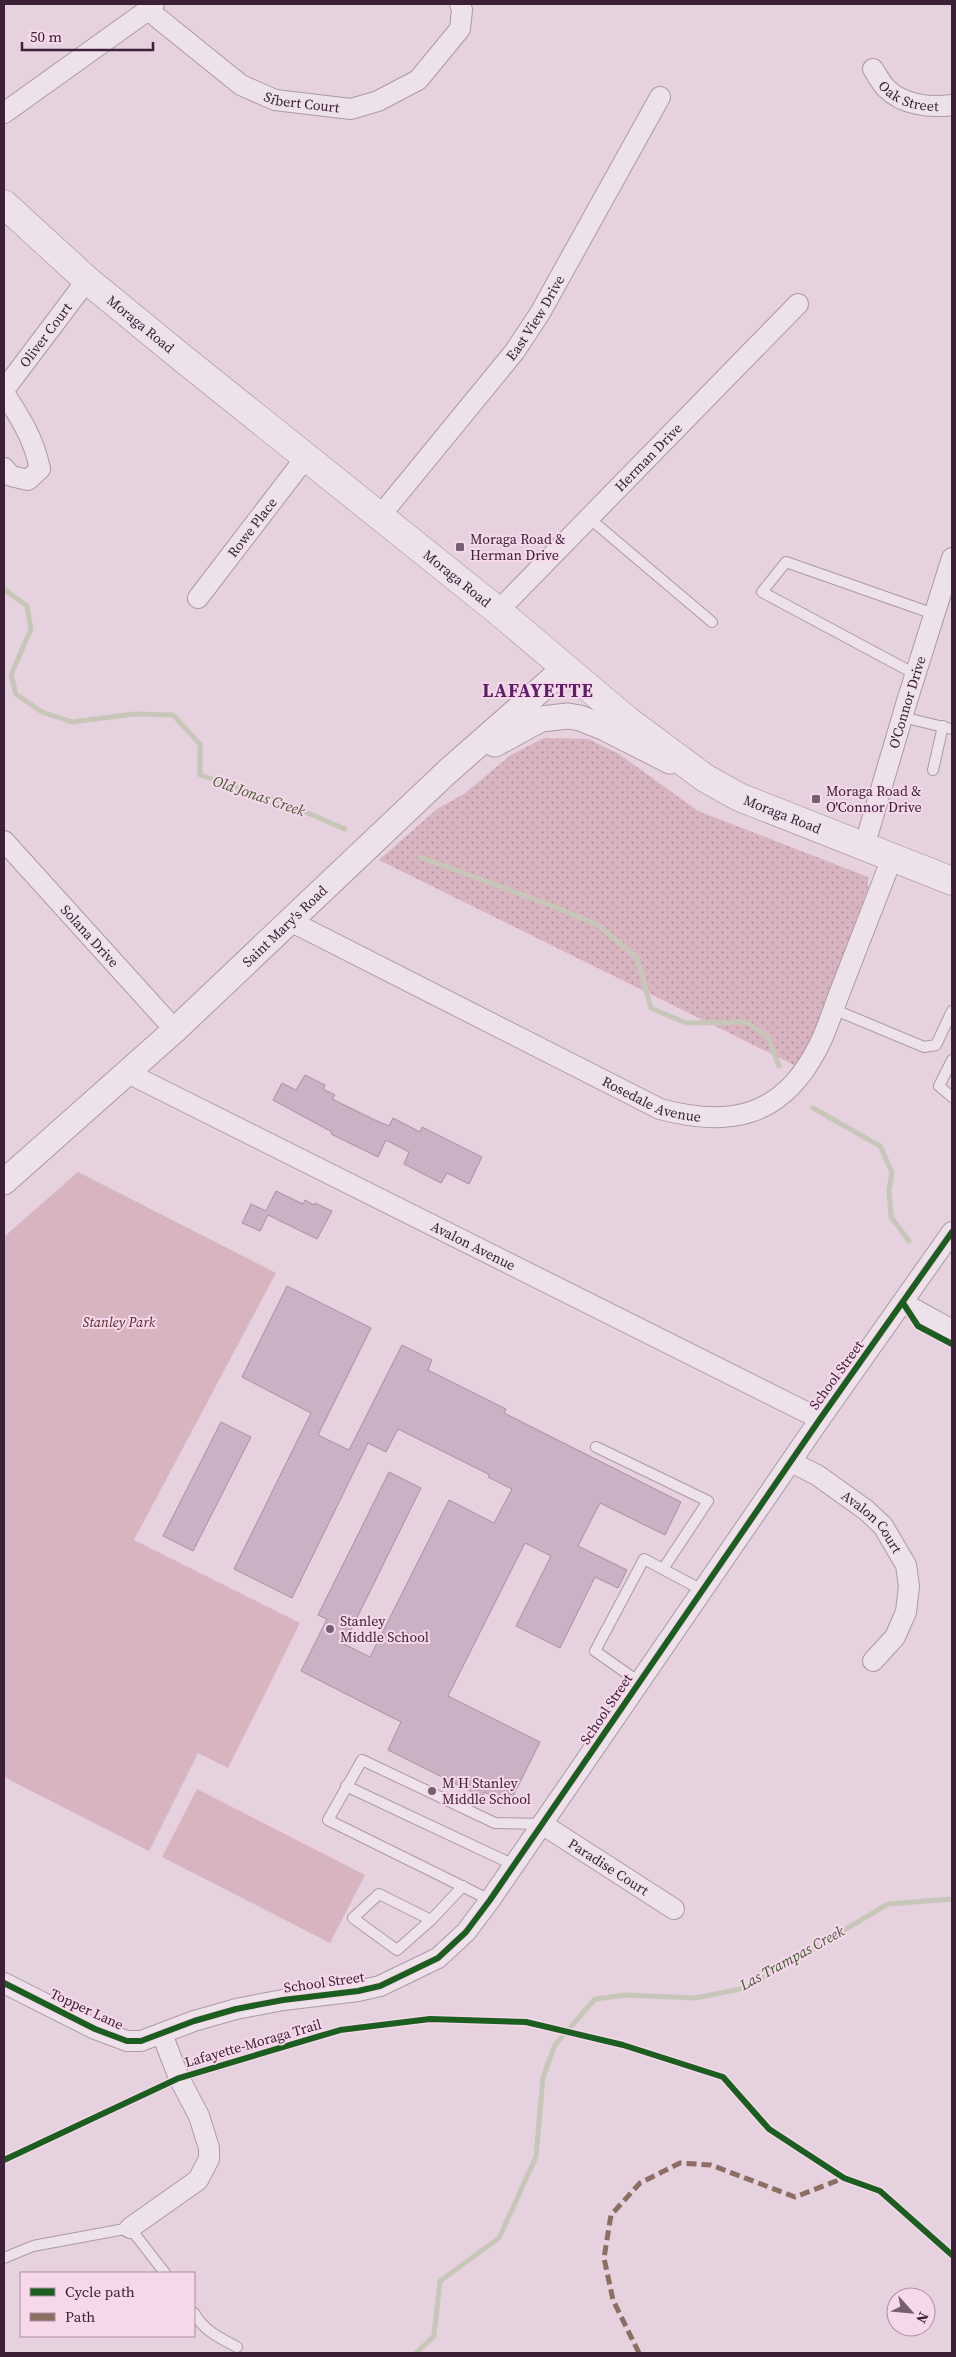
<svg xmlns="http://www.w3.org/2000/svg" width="956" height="2357" font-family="'Source Serif 4',serif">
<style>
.grass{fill:url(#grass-dots)}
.park{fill:#d8b3c0}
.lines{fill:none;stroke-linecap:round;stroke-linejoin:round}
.stream{stroke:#c7c7b9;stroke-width:5}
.building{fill:#cab1c5;stroke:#a790a3}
.service-casing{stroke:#ac99a6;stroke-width:12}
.minor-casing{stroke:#ac99a6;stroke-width:22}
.tertiary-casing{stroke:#ac99a6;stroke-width:27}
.secondary-casing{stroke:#9b8a96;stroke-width:29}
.service{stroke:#eee2ea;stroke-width:10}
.minor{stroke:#eee2ea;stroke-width:20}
.tertiary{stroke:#eee2ea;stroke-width:25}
.secondary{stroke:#eee2ea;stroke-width:28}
.quiet{stroke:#8d6e63;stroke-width:5;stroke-dasharray:10 5;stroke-linecap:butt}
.cycleway-casing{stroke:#f6d8eb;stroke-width:9}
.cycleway{stroke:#1b5e20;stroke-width:6}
.poi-dot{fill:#775e72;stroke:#f6d8eb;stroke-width:2}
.labels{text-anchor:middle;stroke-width:4;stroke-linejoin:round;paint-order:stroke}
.street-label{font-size:14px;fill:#3b2038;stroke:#f6d8eb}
.poi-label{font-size:14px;fill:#3b2038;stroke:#f6d8eb;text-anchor:start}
.park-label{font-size:14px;font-style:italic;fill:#58272c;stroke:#f6d8eb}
.water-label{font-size:15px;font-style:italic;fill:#425b30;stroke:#f6d8eb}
.district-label{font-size:19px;font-weight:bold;letter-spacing:1px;fill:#5e2068;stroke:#f6d8eb}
</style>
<defs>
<pattern id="grass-dots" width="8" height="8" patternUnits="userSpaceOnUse" patternTransform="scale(1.25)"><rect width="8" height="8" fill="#d8b3c0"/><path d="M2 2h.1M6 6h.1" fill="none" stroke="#b0919d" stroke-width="1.8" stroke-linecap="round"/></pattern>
</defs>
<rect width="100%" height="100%" fill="#e6d1de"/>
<polygon class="grass" points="544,738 588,739 619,754 698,811 868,877 868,888 813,1036 796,1066 379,860 437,809 464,794 511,755"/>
<g class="park">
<polygon points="78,1172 276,1273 134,1540 300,1623 228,1768 198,1753 149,1851 4,1777 4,1237"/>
<polygon points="197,1789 365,1875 330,1943 162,1857"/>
</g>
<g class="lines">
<g class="stream">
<polyline points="4,589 27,606 31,629 11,675 16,694 42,712 72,722 134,714 173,715 200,744 200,775 282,802 345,829"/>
<polyline points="420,857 550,905 598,925 637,958 651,1008 686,1023 746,1022 768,1037 779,1066"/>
<polyline points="813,1108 880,1146 892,1172 889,1190 891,1217 909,1241"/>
<polyline points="416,2353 434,2336 440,2281 499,2238 536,2157 543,2077 555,2045 595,1999 626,1995 695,1998 746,1988 888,1904 952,1899"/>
</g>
</g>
<g class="building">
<polygon points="305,1075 325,1085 323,1089 335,1095 332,1099 377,1121 389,1126 393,1118 420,1132 422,1127 482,1157 469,1184 447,1173 441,1183 404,1164 409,1152 386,1140 378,1157 331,1134 332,1132 273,1100 282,1083 296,1090"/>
<polygon points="276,1191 303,1204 305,1200 314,1205 315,1203 332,1211 317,1239 268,1215 260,1231 242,1223 251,1204 266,1211"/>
<polygon points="287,1286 371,1328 318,1435 349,1450 402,1345 432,1360 428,1370 506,1409 504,1413 681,1502 665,1535 600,1503 578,1546 627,1570 618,1588 595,1577 560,1648 516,1626 551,1556 525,1543 448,1696 540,1742 509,1804 484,1792 482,1797 388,1750 401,1722 301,1671 327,1619 318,1615 389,1472 421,1488 344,1644 370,1657 449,1500 494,1523 512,1489 488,1477 490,1475 398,1429 386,1452 368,1443 292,1598 234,1569 311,1413 242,1377"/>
<polygon points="221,1422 251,1437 193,1551 163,1536"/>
</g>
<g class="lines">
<defs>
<g id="service">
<polyline points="589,518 712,622"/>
<polyline points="915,674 762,592 786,562 934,614"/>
<polyline points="902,717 952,729"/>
<polyline points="933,770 943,726"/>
<polyline points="833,1009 924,1047 936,1045 952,1011"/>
<polyline points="952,1060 939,1086 952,1097"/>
<polyline points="596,1447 708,1501 663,1569"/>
<polyline points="639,1682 595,1651 644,1559 702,1590"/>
<polyline points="346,1786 514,1865"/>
<polyline points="490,1900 328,1820 362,1760 495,1823 542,1824"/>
<polyline points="431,1920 379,1894 353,1918 397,1950 431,1920 463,1886"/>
<polyline points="4,2258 33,2246 130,2228 165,2273"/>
<path d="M194,2313C204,2331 220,2338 237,2347"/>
</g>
<g id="minor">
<path id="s1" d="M154,4L148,10L241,85L275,100L351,109L378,101L418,80L460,29L462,10L460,4"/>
<path id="s2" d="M873,69C877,75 881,83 886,88C902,105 931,108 952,105"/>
<polyline points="4,113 148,10 150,4"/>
<path id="s3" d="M4,390L87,280"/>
<path d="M4,393C20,417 34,439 40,469L28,480L11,476L4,468"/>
<path id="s4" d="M380,516L515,351L540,313L660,97"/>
<path id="s5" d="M198,598L306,457"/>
<path id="s6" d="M498,611L798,304"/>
<path id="s7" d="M4,841L175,1030"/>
<path id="s8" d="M864,847L907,701L952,558"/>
<path id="s9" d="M290,921L660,1109C730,1128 782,1117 817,1049C827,1031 833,1009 841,989C858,945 875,901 892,858"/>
<path id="s10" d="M128,1073L820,1419"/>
<polyline points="903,1303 952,1330"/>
<path id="s11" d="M791,1462L817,1475L866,1510L883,1526L906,1565L909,1586L906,1612L895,1637L873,1661"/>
<path id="s12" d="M542,1824L674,1909"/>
<polyline points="4,1983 95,2029 127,2041 141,2041 194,2021 236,2009 283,2000 358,1991 380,1986 438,1958 466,1932 490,1900 820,1419 952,1232"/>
<polyline points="130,2228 198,2180 209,2159 209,2148 199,2116 179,2078 162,2034"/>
</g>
<g id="tertiary">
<polyline points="495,744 541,719 568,716 580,718 605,728 670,761"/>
<path id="s13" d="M4,1182L175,1030L447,772L564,669"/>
</g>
<g id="secondary">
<path id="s14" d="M4,204L87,280L181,357L498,611L627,720L705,778L739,797L952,881"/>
</g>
</defs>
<use href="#service" class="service-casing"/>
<use href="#minor" class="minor-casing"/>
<use href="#tertiary" class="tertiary-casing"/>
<use href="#secondary" class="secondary-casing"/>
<use href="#service" class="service"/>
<use href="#minor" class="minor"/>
<use href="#tertiary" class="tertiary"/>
<use href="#secondary" class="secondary"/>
<polyline class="quiet" points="639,2353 613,2300 604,2258 611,2215 640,2183 680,2163 711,2165 795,2197 844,2178"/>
<defs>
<g id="cycleway">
<polyline points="903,1303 918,1326 952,1344"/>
<polyline points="4,1983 95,2029 127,2041 141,2041 194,2021 236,2009 283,2000 358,1991 380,1986 438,1958 466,1932 490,1900 820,1419 952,1232"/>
<polyline points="4,2160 179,2078 340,2030 430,2019 526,2022 623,2045 723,2077 769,2129 844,2178 880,2191 952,2255"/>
</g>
</defs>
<use href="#cycleway" class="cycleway-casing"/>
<use href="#cycleway" class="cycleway"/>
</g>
<g class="poi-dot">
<rect x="455" y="542" width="10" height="10" rx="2.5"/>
<rect x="811" y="794" width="10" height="10" rx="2.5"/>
<circle cx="330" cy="1629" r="5"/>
<circle cx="432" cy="1791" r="5"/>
</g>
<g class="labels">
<g class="street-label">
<text dy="5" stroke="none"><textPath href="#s2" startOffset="48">Oak Street</textPath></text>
<text dy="5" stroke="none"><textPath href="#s1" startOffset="192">Sibert Court</textPath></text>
<text dy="5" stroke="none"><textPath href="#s4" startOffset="252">East View Drive</textPath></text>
<text dy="5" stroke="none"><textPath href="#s14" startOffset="182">Moraga Road</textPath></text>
<text dy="5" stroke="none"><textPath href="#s3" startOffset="69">Oliver Court</textPath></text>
<text dy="5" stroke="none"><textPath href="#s6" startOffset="215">Herman Drive</textPath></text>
<text dy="5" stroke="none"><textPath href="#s5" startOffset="89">Rowe Place</textPath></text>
<text dy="5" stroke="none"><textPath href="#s14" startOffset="588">Moraga Road</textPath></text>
<text dy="5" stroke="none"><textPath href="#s8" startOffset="151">O'Connor Drive</textPath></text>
<text dy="5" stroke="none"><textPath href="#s14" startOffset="992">Moraga Road</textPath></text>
<text dy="5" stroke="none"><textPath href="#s13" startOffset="380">Saint Mary's Road</textPath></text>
<text dy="5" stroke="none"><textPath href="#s7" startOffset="128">Solana Drive</textPath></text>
<text dy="5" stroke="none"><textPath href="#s9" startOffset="404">Rosedale Avenue</textPath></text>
<text dy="5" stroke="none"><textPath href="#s10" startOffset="386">Avalon Avenue</textPath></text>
<text transform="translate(836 1375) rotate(-54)" y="5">School Street</text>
<text dy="5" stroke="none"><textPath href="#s11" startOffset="102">Avalon Court</textPath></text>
<text transform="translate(606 1709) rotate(-56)" y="5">School Street</text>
<text dy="5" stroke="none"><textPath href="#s12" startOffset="79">Paradise Court</textPath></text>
<text transform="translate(324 1982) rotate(-8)" y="5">School Street</text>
<text transform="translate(87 2009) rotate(25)" y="5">Topper Lane</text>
<text transform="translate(253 2043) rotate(-16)" y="5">Lafayette-Moraga Trail</text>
</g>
<g class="poi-label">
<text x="470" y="544">Moraga Road &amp;<tspan x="470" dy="16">Herman Drive</tspan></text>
<text x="826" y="796">Moraga Road &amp;<tspan x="826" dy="16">O'Connor Drive</tspan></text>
<text x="340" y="1626">Stanley<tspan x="340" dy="16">Middle School</tspan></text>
<text x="442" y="1788">M H Stanley<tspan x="442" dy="16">Middle School</tspan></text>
</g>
<g class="park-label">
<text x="119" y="1327">Stanley Park</text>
</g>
<g class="water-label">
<text transform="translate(259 796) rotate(19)" y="5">Old Jonas Creek</text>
<text transform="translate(792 1958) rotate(-29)" y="5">Las Trampas Creek</text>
</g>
<g class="district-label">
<text x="538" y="697">LAFAYETTE</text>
</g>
</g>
<rect width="956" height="2357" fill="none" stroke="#3b2038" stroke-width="10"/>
<rect x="20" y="2272" width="175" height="65" fill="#f6d8eb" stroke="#ab8ea3"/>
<rect x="30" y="2288" width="25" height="8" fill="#1b5e20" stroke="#ab8ea3"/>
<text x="65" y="2297" font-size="15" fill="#3b2038">Cycle path</text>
<rect x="30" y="2313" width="25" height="8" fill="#8d6e63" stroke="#ab8ea3"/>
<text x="65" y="2322" font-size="15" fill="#3b2038">Path</text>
<g transform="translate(911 2312) rotate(117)"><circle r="24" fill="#f6d8eb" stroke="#ab8ea3"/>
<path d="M0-4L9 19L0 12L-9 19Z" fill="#775e72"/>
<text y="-8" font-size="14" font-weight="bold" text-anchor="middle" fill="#3b2038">N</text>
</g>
<path d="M22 42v8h131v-8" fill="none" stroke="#3b2038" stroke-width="2.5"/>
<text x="30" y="42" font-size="15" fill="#3b2038" stroke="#f6d8eb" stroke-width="4" paint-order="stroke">50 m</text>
</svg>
